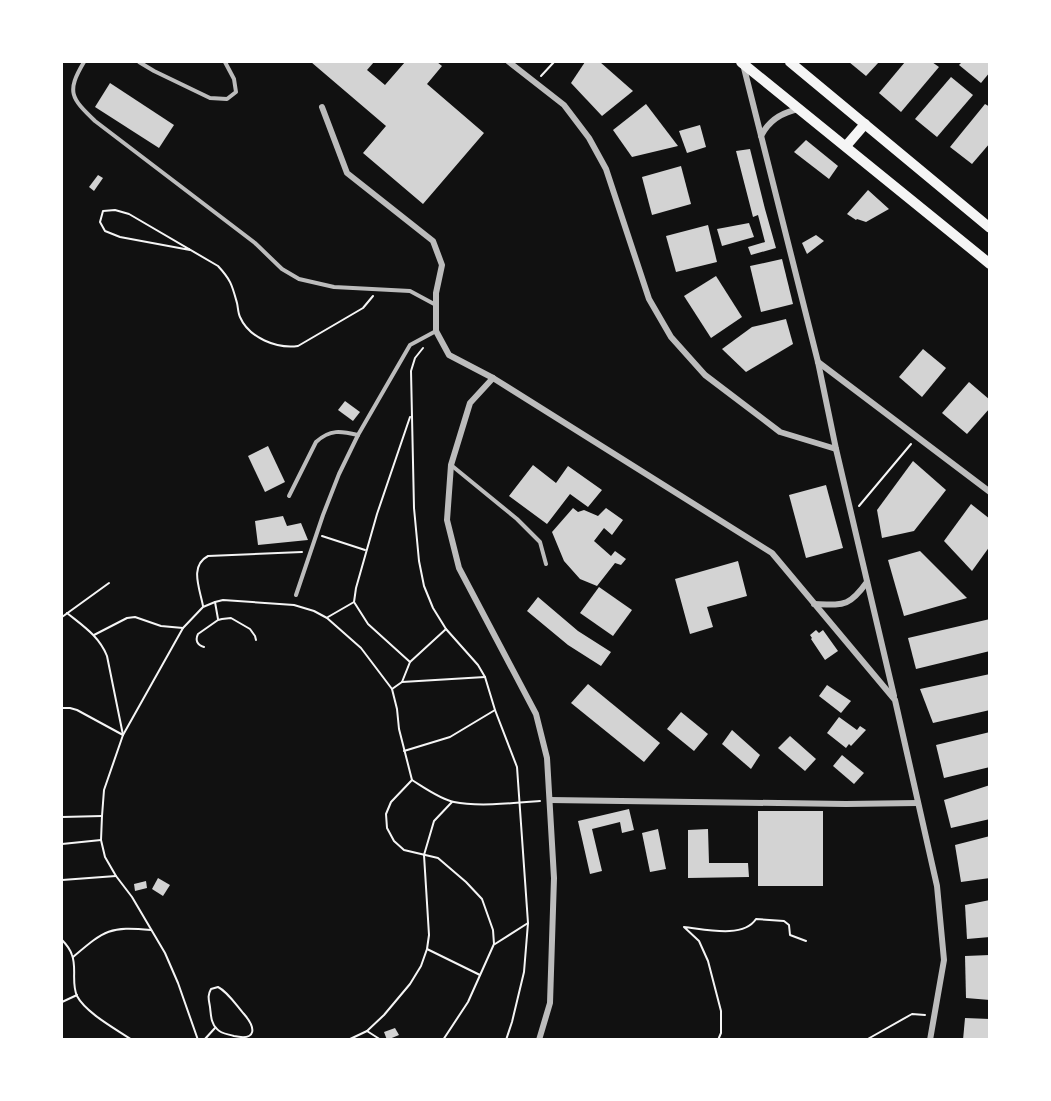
<svg xmlns="http://www.w3.org/2000/svg" width="1051" height="1101" font-family="'Noto Sans',sans-serif">
<style>
.building{fill:#d3d3d3}
.lines{fill:none;stroke-linecap:round;stroke-linejoin:round}
.path{stroke:#f5f5f5;stroke-width:2}
.service{stroke:#bcbcbc;stroke-width:4}
.minor{stroke:#bcbcbc;stroke-width:6}
.secondary{stroke:#f5f5f5;stroke-width:10}
</style>
<rect width="100%" height="100%" fill="#111"/>
<g class="building">
<polygon points="311,62 374,62 367,70 385,85 405,62 437,62 442,66 427,84 484,133 423,204 363,153 386,126"/>
<polygon points="585,62 600,62 633,91 602,116 571,83"/>
<polygon points="849,62 879,62 866,76"/>
<polygon points="905,62 932,62 939,67 901,112 879,93"/>
<polygon points="962,62 990,62 990,72 981,83 959,65"/>
<polygon points="951,77 973,95 937,137 915,119"/>
<polygon points="110,83 174,125 159,148 95,107"/>
<polygon points="646,104 678,146 632,157 613,130"/>
<polygon points="985,104 990,107 990,143 972,164 950,147"/>
<polygon points="700,125 706,147 687,153 679,131"/>
<polygon points="806,140 838,166 829,179 794,152"/>
<polygon points="750,149 765,209 776,248 751,255 748,247 765,242 758,215 753,217 736,151"/>
<polygon points="681,166 691,204 652,215 642,177"/>
<polygon points="98,175 103,178 94,191 89,187"/>
<polygon points="868,190 889,209 866,222 857,219 856,220 847,214"/>
<polygon points="749,223 754,237 722,246 717,229"/>
<polygon points="708,225 717,262 676,272 666,236"/>
<polygon points="816,235 824,241 807,254 802,243"/>
<polygon points="782,259 793,304 761,312 750,266"/>
<polygon points="716,276 742,317 711,338 684,296"/>
<polygon points="786,319 793,344 746,372 722,349 752,327"/>
<polygon points="923,349 946,368 922,397 899,377"/>
<polygon points="969,382 990,400 990,408 967,434 942,413"/>
<polygon points="345,401 360,412 353,421 338,410"/>
<polygon points="268,446 285,482 265,492 248,456"/>
<polygon points="913,461 946,490 914,531 882,538 877,510"/>
<polygon points="533,465 556,483 568,466 602,490 588,507 570,494 547,524 509,496"/>
<polygon points="826,485 843,548 806,558 789,495"/>
<polygon points="971,504 990,519 990,546 972,571 944,541"/>
<polygon points="573,508 578,512 584,510 598,516 606,508 623,520 612,535 604,528 594,541 611,556 615,551 626,559 621,565 615,563 597,586 580,579 564,561 552,532"/>
<polygon points="283,516 287,526 301,523 308,540 258,545 255,521"/>
<polygon points="920,551 967,598 904,616 888,560"/>
<polygon points="738,561 747,596 707,607 713,627 690,634 675,579"/>
<polygon points="599,587 632,610 613,636 580,613"/>
<polygon points="538,597 578,631 611,652 601,666 568,645 527,611"/>
<polygon points="990,619 990,651 916,669 908,638"/>
<polygon points="816,630 819,633 823,630 838,651 825,660 811,639 812,638 810,635"/>
<polygon points="990,674 990,710 933,723 920,689"/>
<polygon points="588,684 660,743 644,762 571,703"/>
<polygon points="827,685 851,701 841,713 819,696"/>
<polygon points="681,712 708,734 694,751 667,729"/>
<polygon points="839,717 857,730 860,726 866,730 851,746 849,744 846,748 827,733"/>
<polygon points="732,730 760,755 751,769 722,744"/>
<polygon points="990,732 990,767 944,778 936,745"/>
<polygon points="790,736 816,759 805,771 778,748"/>
<polygon points="842,755 864,773 854,784 833,766"/>
<polygon points="990,785 990,819 951,828 944,800"/>
<polygon points="629,809 634,830 622,833 620,822 592,829 602,871 590,874 578,821"/>
<rect x="758" y="811" width="65" height="75"/>
<polygon points="658,829 666,869 650,872 642,833"/>
<polygon points="708,829 709,863 748,863 749,877 688,878 688,830"/>
<polygon points="990,836 990,878 961,882 955,845"/>
<polygon points="158,878 170,885 163,896 152,889"/>
<polygon points="146,881 147,888 135,891 134,884"/>
<polygon points="990,900 990,937 967,939 965,905"/>
<polygon points="990,955 990,1000 966,998 965,956"/>
<polygon points="965,1018 990,1019 990,1040 963,1040"/>
<polygon points="395,1028 399,1035 387,1040 384,1032"/>
</g>
<g class="lines">
<g class="path">
<polyline points="541,76 554,62"/>
<path d="M190,250L120,237L105,231L100,222L103,211L115,210L129,214L218,266C231,280 232,285 237,303C238,307 238,313 240,317C249,338 277,349 298,346L363,308L373,296"/>
<polyline points="423,348 415,358 411,371 414,508 419,561 424,586 433,608 446,629 478,665 485,677 495,710 517,767 528,923 524,972 512,1022 506,1040"/>
<polyline points="859,506 911,444"/>
<polyline points="322,536 365,550"/>
<polyline points="215,602 218,619"/>
<path d="M203,606C200,589 189,566 208,556L302,552"/>
<path d="M67,613C83,626 99,636 107,656L123,735"/>
<polyline points="62,617 109,583"/>
<polyline points="328,617 354,602"/>
<polyline points="94,635 127,618 135,617 161,626 183,628"/>
<path d="M204,647C197,645 195,640 198,634L218,620L222,619L231,618L250,629L255,636L256,640"/>
<polyline points="410,662 368,624 354,602 356,588 377,514 410,417"/>
<polyline points="402,682 485,677"/>
<polyline points="392,689 402,682 410,662 446,629"/>
<polyline points="62,708 70,708 77,710 123,735"/>
<polyline points="404,751 450,737 495,710"/>
<polyline points="412,780 391,802 386,814 387,828 394,841 404,850 438,858 466,882 482,899 493,930 494,944 468,1002 443,1040"/>
<polyline points="62,817 102,816"/>
<polyline points="62,844 101,840"/>
<polyline points="62,880 116,876"/>
<path d="M62,940C66,944 70,949 72,955C77,968 71,983 77,996C86,1013 116,1029 132,1040"/>
<polyline points="495,944 528,923"/>
<polyline points="427,949 480,975"/>
<path d="M73,957C105,930 109,926 151,930"/>
<path d="M218,987C228,992 236,1005 244,1014C256,1028 257,1041 234,1036C228,1034 221,1034 217,1029C211,1024 211,1015 210,1007C209,1000 207,996 211,989Z"/>
<polyline points="62,1002 77,995"/>
<polyline points="367,1031 381,1040"/>
<path d="M198,1040L178,983L165,953L132,897L116,876L105,857L101,840L102,816L104,790L123,735L183,628L203,607L215,602L223,600L294,605L314,611L327,618L361,648L392,689L397,709L399,729L412,780C425,788 440,799 454,802C477,807 516,803 540,801"/>
<polyline points="204,1040 215,1028"/>
<polyline points="348,1040 367,1031 384,1015 410,984 421,966 427,949 429,935 424,855 434,821 452,802"/>
<path d="M718,1040L721,1033V1011L708,961L699,941L684,927C704,929 743,939 756,919L784,921L789,925L790,935L806,941"/>
<polyline points="866,1040 912,1014 925,1015"/>
</g>
<g class="service">
<path d="M84,62C66,92 71,98 95,121L255,243L282,269L299,279L334,287L410,291L436,305"/>
<polyline points="139,62 154,71 210,98 227,99 236,92 234,79 225,62"/>
<polyline points="451,465 517,519 540,542 546,564"/>
<path d="M289,496L316,442C330,429 341,431 358,435"/>
<polyline points="296,595 323,515 339,474 358,435 410,345 436,331"/>
</g>
<g class="minor">
<polyline points="509,62 564,105 589,138 606,169 649,299 671,337 705,375 780,432 836,449"/>
<polyline points="743,64 818,362 836,449 894,696"/>
<polyline points="322,107 347,173 433,241 442,265 436,293 436,331 449,355 493,378 772,553 895,700 937,886 944,960 930,1040"/>
<path d="M761,136C769,120 782,112 800,109"/>
<polyline points="818,362 990,492"/>
<polyline points="493,378 470,403 451,465 447,520 459,568 536,714 547,758 554,878 550,1003 539,1040"/>
<path d="M814,604C844,605 849,607 867,582"/>
<polyline points="550,800 846,804 918,803"/>
</g>
<g class="secondary">
<polyline points="741,62 990,264"/>
<polyline points="790,62 990,228"/>
<polyline points="846,146 865,124"/>
</g>
</g>
<rect width="1051" height="1101" fill="none" stroke="#ffffff" stroke-width="126"/>
</svg>
